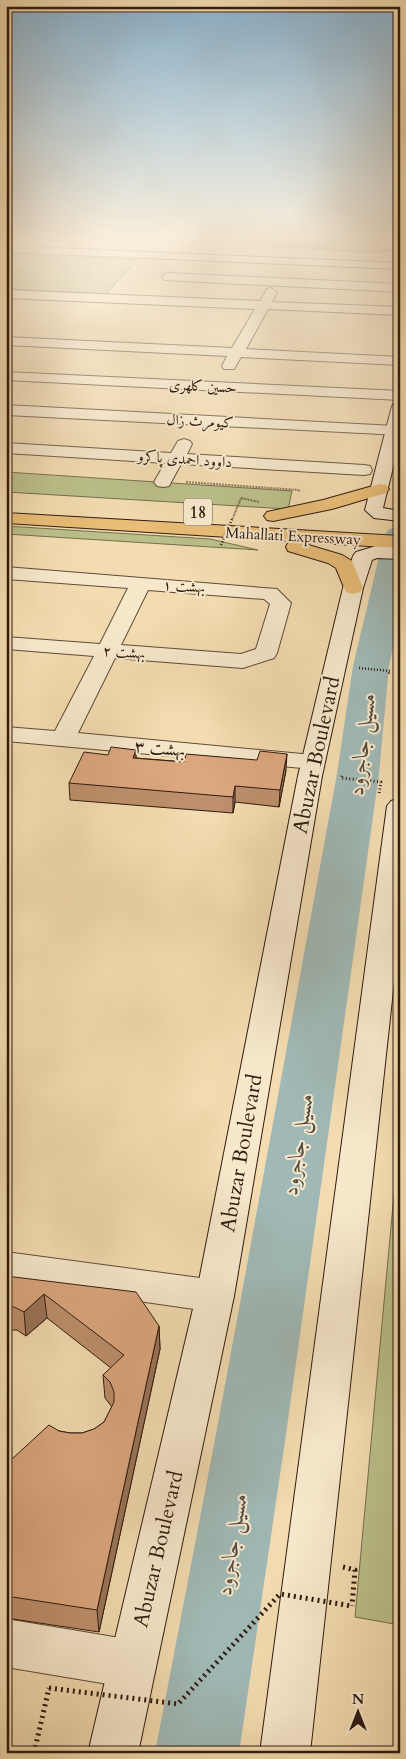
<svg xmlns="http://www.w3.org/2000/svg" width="406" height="1759" font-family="Cardo,Amiri,serif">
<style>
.green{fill:#bbc08b;stroke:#756e4e}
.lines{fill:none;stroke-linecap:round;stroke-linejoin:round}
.river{fill:#a0b9b6;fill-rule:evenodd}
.street-casing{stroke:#604b38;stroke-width:2}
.secondary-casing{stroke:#2f1b10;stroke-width:2}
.highway-casing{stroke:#2f1b10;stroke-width:2}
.path-far4{stroke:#2f1b10;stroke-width:1;stroke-dasharray:0.5 1;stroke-linecap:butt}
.path-far3{stroke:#2f1b10;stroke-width:2;stroke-dasharray:0.5 1;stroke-linecap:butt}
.path-far2{stroke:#2f1b10;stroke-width:2.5;stroke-dasharray:1 2;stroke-linecap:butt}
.path-far1{stroke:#2f1b10;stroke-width:3;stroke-dasharray:1 2.5;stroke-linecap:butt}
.path{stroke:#2f1b10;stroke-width:5;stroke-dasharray:2 4;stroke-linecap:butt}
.street{fill:#f7e8cc;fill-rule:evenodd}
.secondary{fill:#f7e8cc;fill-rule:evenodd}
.highway{fill:#eabe78;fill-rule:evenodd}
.path-bridge-far2{stroke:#2f1b10;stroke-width:2;stroke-dasharray:0.5 1;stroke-linecap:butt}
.path-bridge-far1{stroke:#2f1b10;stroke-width:2.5;stroke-dasharray:1 2;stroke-linecap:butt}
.path-bridge{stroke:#2f1b10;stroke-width:5;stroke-dasharray:2 4;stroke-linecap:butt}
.wall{fill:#bd8f6c;stroke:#2f1b10}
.shaded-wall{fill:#9a7458;stroke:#2f1b10}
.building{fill:#dca67e;stroke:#2f1b10}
.labels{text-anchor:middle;stroke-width:4;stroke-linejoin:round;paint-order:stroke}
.far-street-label{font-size:15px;fill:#2f1b10;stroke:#f7e8cc}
.shield{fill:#f7e8cc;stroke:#6b5848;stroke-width:1}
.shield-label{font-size:16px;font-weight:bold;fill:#2f1b10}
.street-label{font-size:18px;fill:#2f1b10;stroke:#f7e8cc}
.near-street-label{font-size:21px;fill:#2f1b10;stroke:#f7e8cc}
.near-water-label{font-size:22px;font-style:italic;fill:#514a42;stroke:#f7e8cc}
</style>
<rect width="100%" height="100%" fill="#f3dcb1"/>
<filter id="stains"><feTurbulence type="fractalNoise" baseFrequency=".004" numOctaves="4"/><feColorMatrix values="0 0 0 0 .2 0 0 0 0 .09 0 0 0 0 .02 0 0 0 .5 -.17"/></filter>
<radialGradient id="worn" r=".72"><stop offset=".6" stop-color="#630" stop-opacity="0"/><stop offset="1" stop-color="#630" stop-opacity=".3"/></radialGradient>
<g class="green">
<polygon points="6,254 137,260 106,294 6,289"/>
<polygon points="6,472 292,491 288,509 6,492"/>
<polygon points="6,526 210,539 258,550 6,534"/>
<polygon points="400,1129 400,1625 355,1617"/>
</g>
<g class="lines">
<polygon class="river" points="400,527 400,615 389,666 379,774 286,1434 239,1753 155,1753 216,1434 337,774 353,666 384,536 389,529"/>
<defs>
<g id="street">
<polygon points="168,273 400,284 400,292 164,280 162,277 164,274"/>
<polygon points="271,288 277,292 272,302 400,307 400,315 268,309 246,349 400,357 400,365 241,357 234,369 224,369 222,366 227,356 6,345 6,337 232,348 255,309 6,298 6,290 260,301 267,289"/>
<polygon points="6,372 400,391 400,400 6,380"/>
<polygon points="6,405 395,426 400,427 400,435 6,415"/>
<polygon points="184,439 190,441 192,444 187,454 364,465 370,466 372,470 370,474 364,475 181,464 169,486 163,487 157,486 154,482 165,463 6,453 6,443 171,453 178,441"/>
<path d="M6,567L277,589L291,603L277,653L274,658L243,668L115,658L78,733L313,755L322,757L325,762L322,767L313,769L6,741V727L55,731L94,656L6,649V637L100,644L128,588L6,579ZM148,590L264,599L270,604L256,649L241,654L121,645Z"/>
<polygon points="6,1252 215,1280 229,1285 234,1296 229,1307 215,1312 6,1282"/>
<polygon points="6,1619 132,1640 149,1647 156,1664 149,1681 132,1688 6,1667"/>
</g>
<g id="secondary">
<polygon points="6,246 400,263 400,269 6,252"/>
<polygon points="400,401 400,439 383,508 400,511 400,521 374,518 365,510 392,406 395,403"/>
<polygon points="376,546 400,547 400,559 377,558 372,560 363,588 322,776 234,1296 138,1753 88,1753 196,1296 298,776 343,588 353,556 356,552"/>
<polygon points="400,798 400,926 310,1753 260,1753 387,806 391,801"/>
</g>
<g id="highway">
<polygon points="380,484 386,485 389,489 386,493 332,509 273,521 267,520 264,516 267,512 323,500"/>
<polygon points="6,513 400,536 400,548 6,523"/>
<polygon points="295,541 342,555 352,561 363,588 360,592 353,594 346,592 336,568 328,563 288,551 286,547 288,543"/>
</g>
</defs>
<use href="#street" class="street-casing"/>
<use href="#secondary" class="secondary-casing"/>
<use href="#highway" class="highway-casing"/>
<polyline class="path-far4" points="9,276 21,270 14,267"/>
<g class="path-far3">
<polyline points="186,482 299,490 300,492"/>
<polyline points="241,498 259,502"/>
</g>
<polyline class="path-far2" points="359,668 390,671 388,675"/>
<polyline class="path-far1" points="342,776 341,778 381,782 379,794"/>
<g class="path">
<polyline points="343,1567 355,1570 352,1606"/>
<polyline points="34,1753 49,1688"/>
</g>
<use href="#street" class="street"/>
<use href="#secondary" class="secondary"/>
<use href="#highway" class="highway"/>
<polyline class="path-bridge-far2" points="232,520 241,498"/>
<polyline class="path-bridge-far1" points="221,545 232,519"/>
<polyline class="path-bridge" points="49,1688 178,1704 280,1594 352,1606"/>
</g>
<g class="wall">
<polygon points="266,239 400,239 400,251 362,252 291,247 270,247"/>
<polygon points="136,750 136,758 286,770 279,807 235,802 233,813 70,800 69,783 108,755"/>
<polygon points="6,1276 159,1326 160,1349 99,1632 6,1618 6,1455 12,1459 59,1431 70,1433 82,1433 94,1429 104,1422 112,1407 105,1398 103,1375 111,1368 47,1318 26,1336 17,1330 6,1330"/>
</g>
<g class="shaded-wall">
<polygon points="136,750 136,766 133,758"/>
<polygon points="287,754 286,770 279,807 280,790"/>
<polygon points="235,786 235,802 233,813 233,797"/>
<polygon points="44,1294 47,1318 26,1336 24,1312"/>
<polygon points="159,1326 160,1349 99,1632 97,1610"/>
</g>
<g class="building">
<polygon points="340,239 400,239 400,240 363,241"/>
<polygon points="111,747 136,750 133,758 184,762 186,754 257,760 260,751 287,754 280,790 235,786 233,797 69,783 84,752 108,755"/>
<polygon points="6,1276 136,1292 159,1326 97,1610 6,1596 6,1455 12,1459 49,1425 59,1431 70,1433 82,1433 94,1429 104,1422 114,1402 114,1392 110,1382 103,1375 124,1355 44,1294 24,1312 14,1307 6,1306"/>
</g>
<linearGradient id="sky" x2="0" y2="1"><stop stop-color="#8bb6d4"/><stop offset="0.49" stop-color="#faefdc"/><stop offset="1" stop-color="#faefdc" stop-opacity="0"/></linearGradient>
<rect width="406" height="485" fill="url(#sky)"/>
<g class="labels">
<g class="far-street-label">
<text transform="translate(203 386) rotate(3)" y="5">حسین کلهری</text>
<text transform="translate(200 421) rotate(3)" y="5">کیومرث زال</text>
<text transform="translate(185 459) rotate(4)" y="5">داوود احمدی پاکرو</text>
<text transform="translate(293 536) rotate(3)" y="5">Mahallati Expressway</text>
<text transform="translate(184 586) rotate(4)" y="5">بهشت ۱</text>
<text transform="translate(124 652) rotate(4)" y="5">بهشت ۲</text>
</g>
<rect class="shield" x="184" y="498.5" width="28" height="27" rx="4"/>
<g class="shield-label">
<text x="198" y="518">18</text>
</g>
<g class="street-label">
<text transform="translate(160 748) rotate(5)" y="6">بهشت ۳</text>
</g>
<g class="near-street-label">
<text transform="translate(316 755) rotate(-78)" y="7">Abuzar Boulevard</text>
<text transform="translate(241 1153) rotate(-80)" y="7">Abuzar Boulevard</text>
<text transform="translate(158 1549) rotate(-77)" y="7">Abuzar Boulevard</text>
</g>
<g class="near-water-label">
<text transform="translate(361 744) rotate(-83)" y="8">مسیل جاجرود</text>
<text transform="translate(297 1144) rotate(-81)" y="8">مسیل جاجرود</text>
<text transform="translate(231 1544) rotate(-81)" y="8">مسیل جاجرود</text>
</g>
</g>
<rect width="406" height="1759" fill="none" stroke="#f3dcb1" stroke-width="25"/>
<rect x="8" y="8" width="391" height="1744" fill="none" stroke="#2f1b10" stroke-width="2.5"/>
<rect x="12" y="12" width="381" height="1734" fill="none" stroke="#2f1b10"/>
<g transform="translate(358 1712)" stroke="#f7e8cc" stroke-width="4" paint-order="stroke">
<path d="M0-4L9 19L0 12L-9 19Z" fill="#2f1b10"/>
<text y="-8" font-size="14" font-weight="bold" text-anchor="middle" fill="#2f1b10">N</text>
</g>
<rect width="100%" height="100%" filter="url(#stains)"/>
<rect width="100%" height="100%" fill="url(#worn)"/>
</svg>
